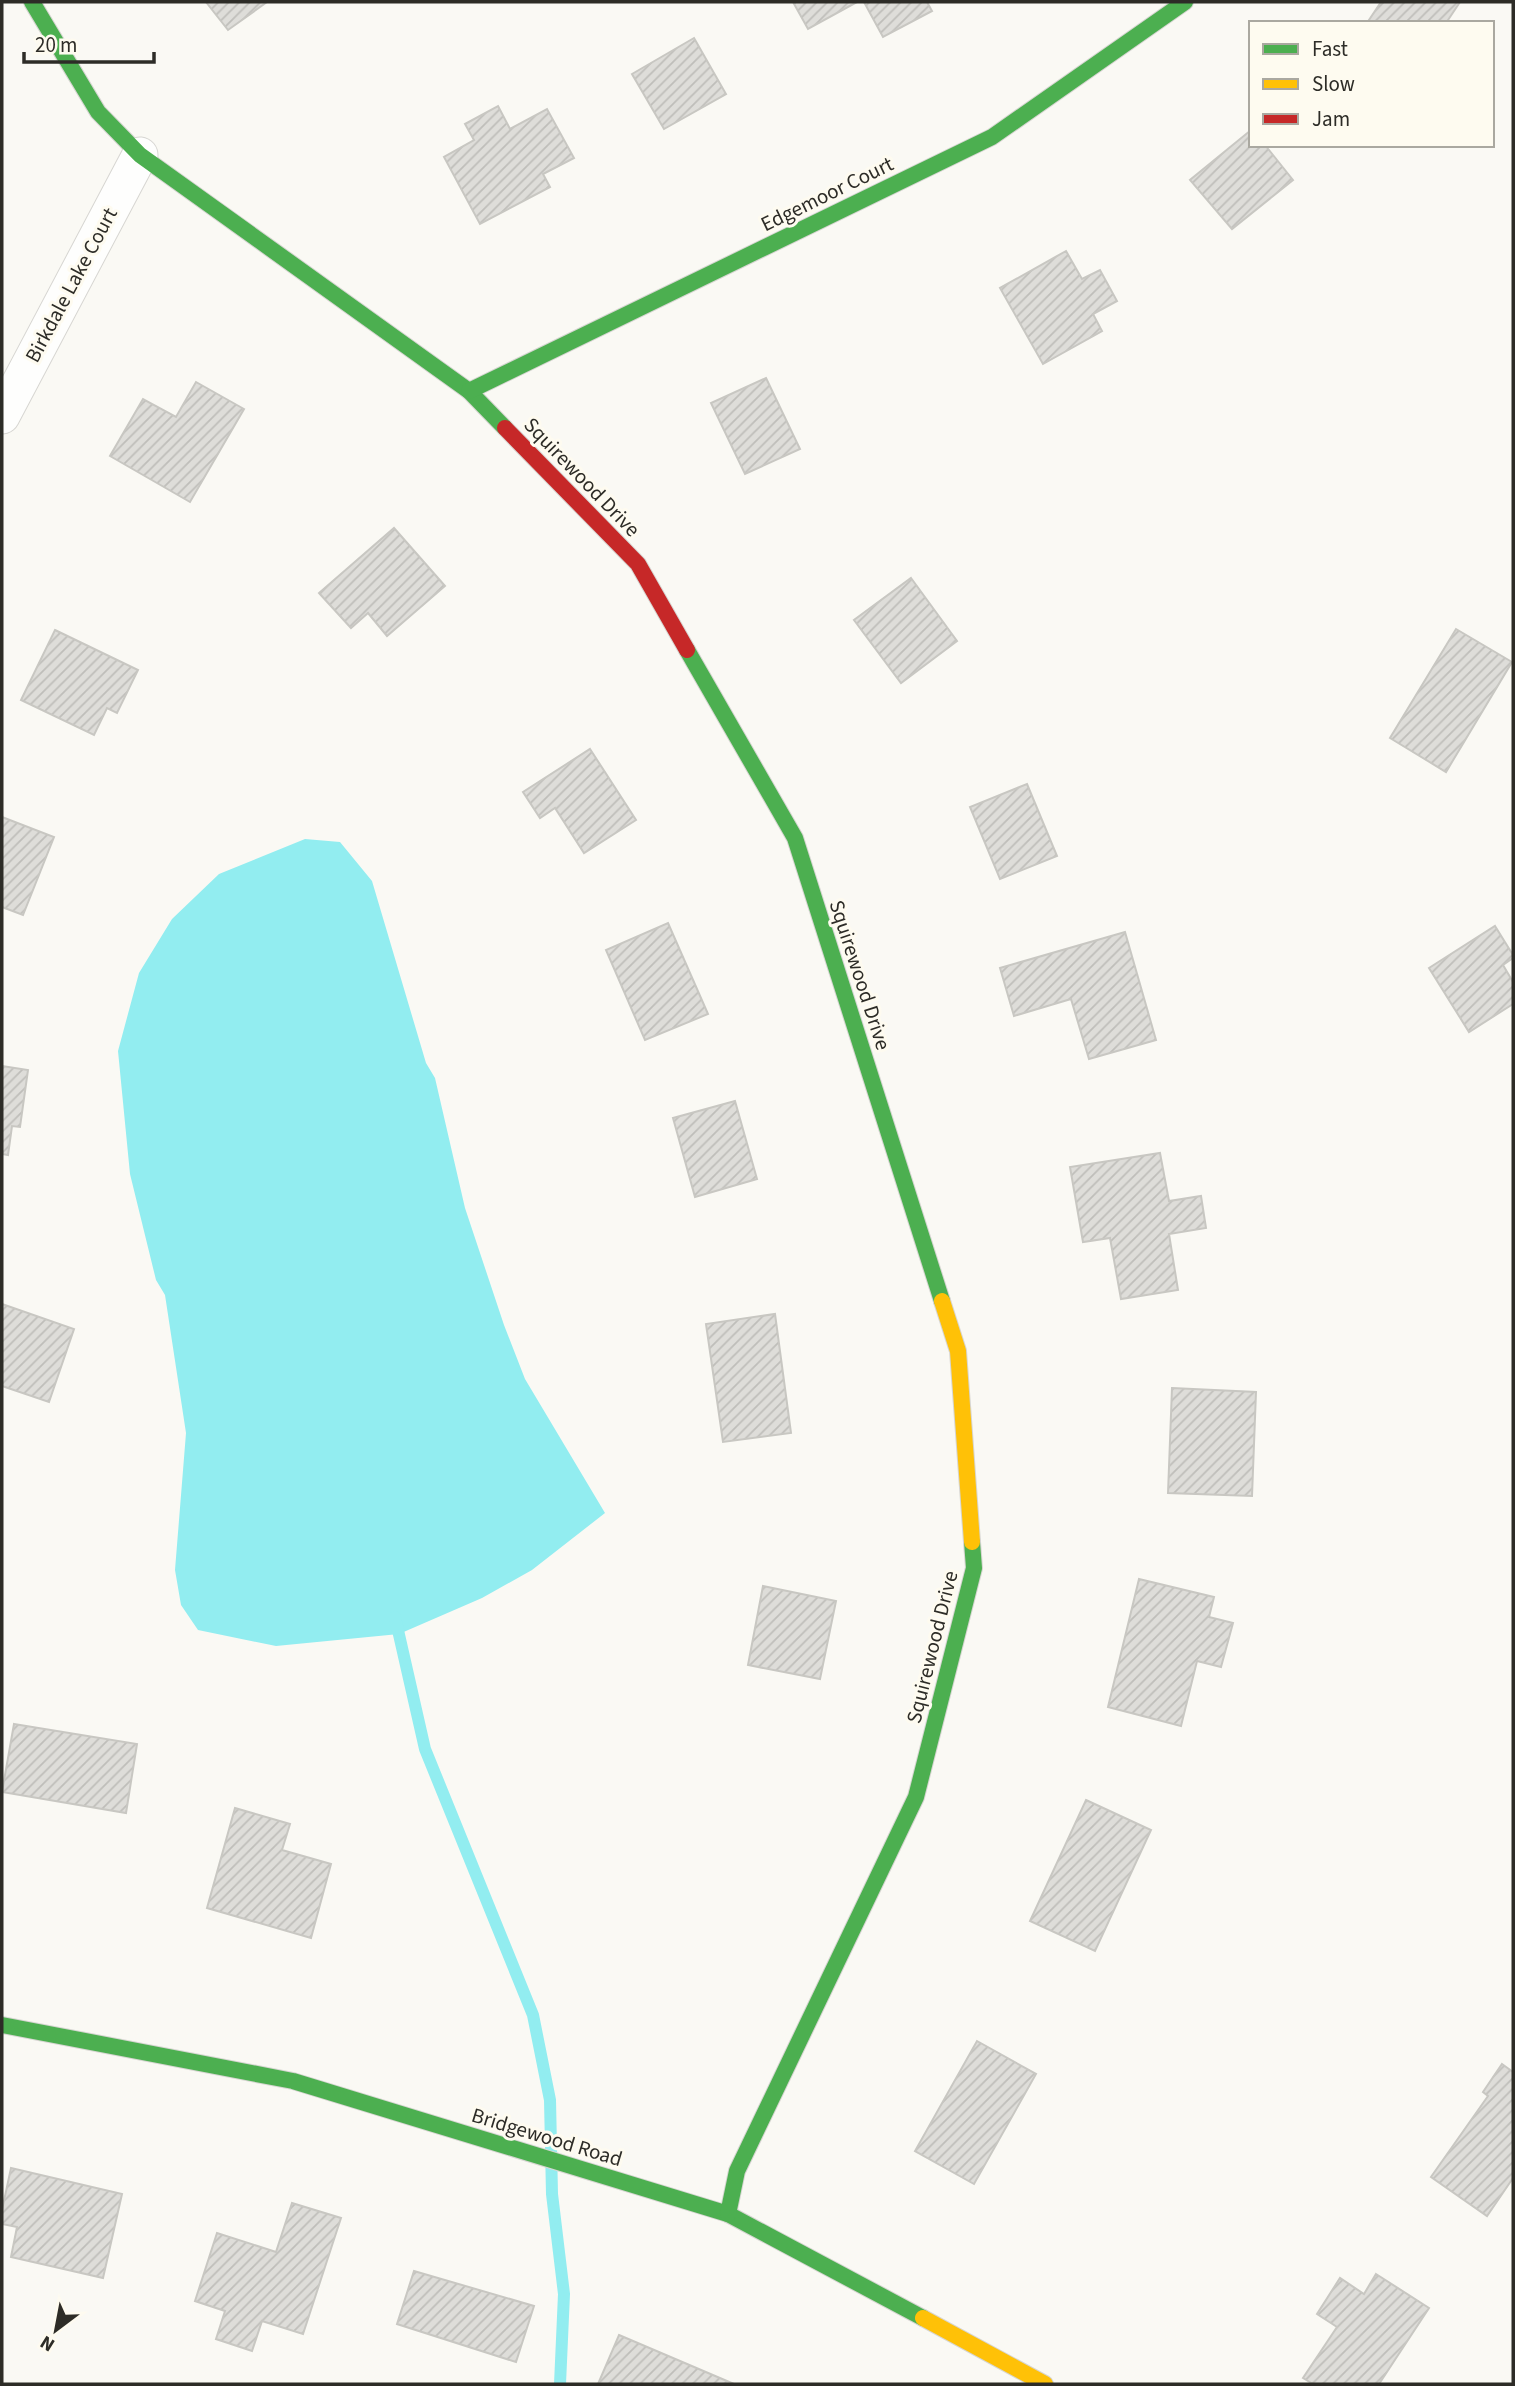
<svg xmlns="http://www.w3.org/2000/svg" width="1515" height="2386" font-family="'Source Sans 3',sans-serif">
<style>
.water{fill:#92edf0}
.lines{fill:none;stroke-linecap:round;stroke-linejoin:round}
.stream{stroke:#92edf0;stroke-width:12}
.building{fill:url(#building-hatch);stroke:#c8c7c2;stroke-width:2}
.street-casing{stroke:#d7d6d2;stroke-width:37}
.fast-casing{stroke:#d7d6d2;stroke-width:18}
.slow-casing{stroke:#d7d6d2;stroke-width:18}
.jam-casing{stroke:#d7d6d2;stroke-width:18}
.street{stroke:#fefefd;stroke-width:35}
.fast{stroke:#4caf50;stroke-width:16}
.slow{stroke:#ffc107;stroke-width:16}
.jam{stroke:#c62828;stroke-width:16}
.labels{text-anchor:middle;stroke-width:6;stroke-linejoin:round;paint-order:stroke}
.street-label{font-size:21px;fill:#2d2c27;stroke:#fefbf0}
</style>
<defs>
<pattern id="building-hatch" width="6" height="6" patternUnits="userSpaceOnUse" patternTransform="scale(1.75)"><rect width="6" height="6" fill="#deddd9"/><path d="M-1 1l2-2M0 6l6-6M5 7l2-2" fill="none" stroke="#bfbeba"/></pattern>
</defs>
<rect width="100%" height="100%" fill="#faf9f4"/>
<polygon class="water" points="305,839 340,842 372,881 426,1063 435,1078 465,1208 504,1325 525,1379 605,1513 532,1570 482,1598 399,1634 276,1646 198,1630 181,1605 175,1570 186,1433 165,1295 156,1280 130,1174 118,1051 139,973 172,919 219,874"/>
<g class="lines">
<polyline class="stream" points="395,1617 425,1749 533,2015 550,2100 552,2194 564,2294 560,2384"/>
</g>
<g class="building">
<polygon points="206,2 267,2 228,30"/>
<polygon points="793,2 857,2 808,29"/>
<polygon points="864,2 927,2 932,11 883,37"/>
<polygon points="1381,2 1460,2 1446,23 1367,23"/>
<polygon points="694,38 726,94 664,129 632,74"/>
<polygon points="498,106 510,129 547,109 574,158 543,174 550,187 480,224 444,157 474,140 465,124"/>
<polygon points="1251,130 1251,145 1265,145 1293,180 1232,229 1190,180"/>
<polygon points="1066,251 1082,279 1100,270 1117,301 1093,314 1102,331 1043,364 1000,288"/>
<polygon points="766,378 800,449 745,474 711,403"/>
<polygon points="196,382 244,409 190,502 110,456 143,399 176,417"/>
<polygon points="394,528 445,586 387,636 368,613 351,628 319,593"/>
<polygon points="911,578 957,641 901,683 854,620"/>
<polygon points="1456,629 1512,662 1446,772 1390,738"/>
<polygon points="55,630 138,670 117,713 107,708 94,735 21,700"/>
<polygon points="590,749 636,820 584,853 555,808 540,818 523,792"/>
<polygon points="1027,784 1057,856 1000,879 970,807"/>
<polygon points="2,817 54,837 23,915 2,907"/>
<polygon points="668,923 708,1014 645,1040 606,950"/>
<polygon points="1495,926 1513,955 1513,958 1503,965 1513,982 1513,1004 1469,1032 1429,968"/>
<polygon points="1125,932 1156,1040 1089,1059 1071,999 1014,1016 1000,968"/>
<polygon points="2,1066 28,1070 20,1127 12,1126 8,1155 2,1154"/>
<polygon points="735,1101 757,1179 695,1197 673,1118"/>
<polygon points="1160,1153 1169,1201 1201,1196 1206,1228 1169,1234 1178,1290 1121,1299 1110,1238 1083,1242 1070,1167"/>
<polygon points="2,1304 74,1329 49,1402 2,1386"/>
<polygon points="775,1314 791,1433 723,1442 706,1324"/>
<polygon points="1172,1388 1256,1392 1252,1496 1168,1493"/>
<polygon points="1139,1579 1214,1597 1209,1617 1233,1623 1221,1667 1197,1661 1181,1726 1108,1707"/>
<polygon points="763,1586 836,1601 820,1679 748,1665"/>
<polygon points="14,1724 137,1744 126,1813 2,1792"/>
<polygon points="1086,1800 1151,1830 1095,1951 1030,1921"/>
<polygon points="235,1808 290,1824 282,1850 331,1864 311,1938 207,1908"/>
<polygon points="977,2041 1036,2074 974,2184 915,2151"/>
<polygon points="1502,2064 1513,2072 1513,2178 1487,2216 1431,2177 1488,2096 1483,2092"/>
<polygon points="11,2168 122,2194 103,2278 11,2257 17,2227 2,2224 2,2210"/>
<polygon points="292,2203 341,2218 303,2334 262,2321 252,2351 216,2339 225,2311 195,2301 217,2233 276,2252"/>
<polygon points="414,2271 534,2306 516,2362 397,2324"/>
<polygon points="1376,2274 1429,2308 1379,2384 1313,2384 1303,2378 1337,2327 1317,2314 1340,2278 1364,2294"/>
<polygon points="619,2335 734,2384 598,2384"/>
</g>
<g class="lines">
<defs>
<polyline id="street" points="2,416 140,155"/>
<g id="fast">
<polyline points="32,2 98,112 140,155 469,391 505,428"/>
<polyline points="469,391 992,137 1185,2"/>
<polyline points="687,650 795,838 942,1301"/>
<polyline points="2,2025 293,2081 728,2214 923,2318"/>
<polyline points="728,2214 737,2171 916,1797 974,1568 972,1542"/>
</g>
<g id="slow">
<polyline points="942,1301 958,1351 972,1542"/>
<polyline points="923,2318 1045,2384"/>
</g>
<polyline id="jam" points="505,428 638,564 687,650"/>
</defs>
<use href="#street" class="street-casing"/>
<use href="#fast" class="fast-casing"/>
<use href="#slow" class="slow-casing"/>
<use href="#jam" class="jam-casing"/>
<use href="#street" class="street"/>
<use href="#fast" class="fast"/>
<use href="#slow" class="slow"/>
<use href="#jam" class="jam"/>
</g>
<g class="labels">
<g class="street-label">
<text transform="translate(827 194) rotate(-26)" y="7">Edgemoor Court</text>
<text transform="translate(71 285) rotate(-62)" y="7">Birkdale Lake Court</text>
<text transform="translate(582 477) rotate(46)" y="7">Squirewood Drive</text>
<text transform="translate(860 975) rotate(72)" y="7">Squirewood Drive</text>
<text transform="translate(932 1647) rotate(-76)" y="7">Squirewood Drive</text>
<text transform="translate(547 2137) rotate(17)" y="7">Bridgewood Road</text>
</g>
</g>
<rect width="1515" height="2386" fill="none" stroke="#2d2c27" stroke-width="7"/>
<rect x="1249" y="21" width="245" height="126" fill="#fefbf0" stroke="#aaa8a0" stroke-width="2"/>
<rect x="1263" y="44" width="35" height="10" fill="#4caf50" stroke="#aaa8a0" stroke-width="2"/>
<text x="1312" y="56" font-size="21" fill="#2d2c27">Fast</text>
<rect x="1263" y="79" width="35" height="10" fill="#ffc107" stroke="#aaa8a0" stroke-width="2"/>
<text x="1312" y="91" font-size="21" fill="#2d2c27">Slow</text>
<rect x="1263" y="114" width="35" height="10" fill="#c62828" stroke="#aaa8a0" stroke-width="2"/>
<text x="1312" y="126" font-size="21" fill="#2d2c27">Jam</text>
<g transform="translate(56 2330) rotate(212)" stroke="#fefbf0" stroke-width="5" paint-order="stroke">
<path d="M0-5L12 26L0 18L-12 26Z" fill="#2d2c27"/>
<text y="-10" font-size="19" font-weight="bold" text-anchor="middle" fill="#2d2c27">N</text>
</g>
<path d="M24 52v10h130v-10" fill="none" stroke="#2d2c27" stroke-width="3.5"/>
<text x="35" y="52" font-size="21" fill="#2d2c27" stroke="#fefbf0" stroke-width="5" paint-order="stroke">20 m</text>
</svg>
